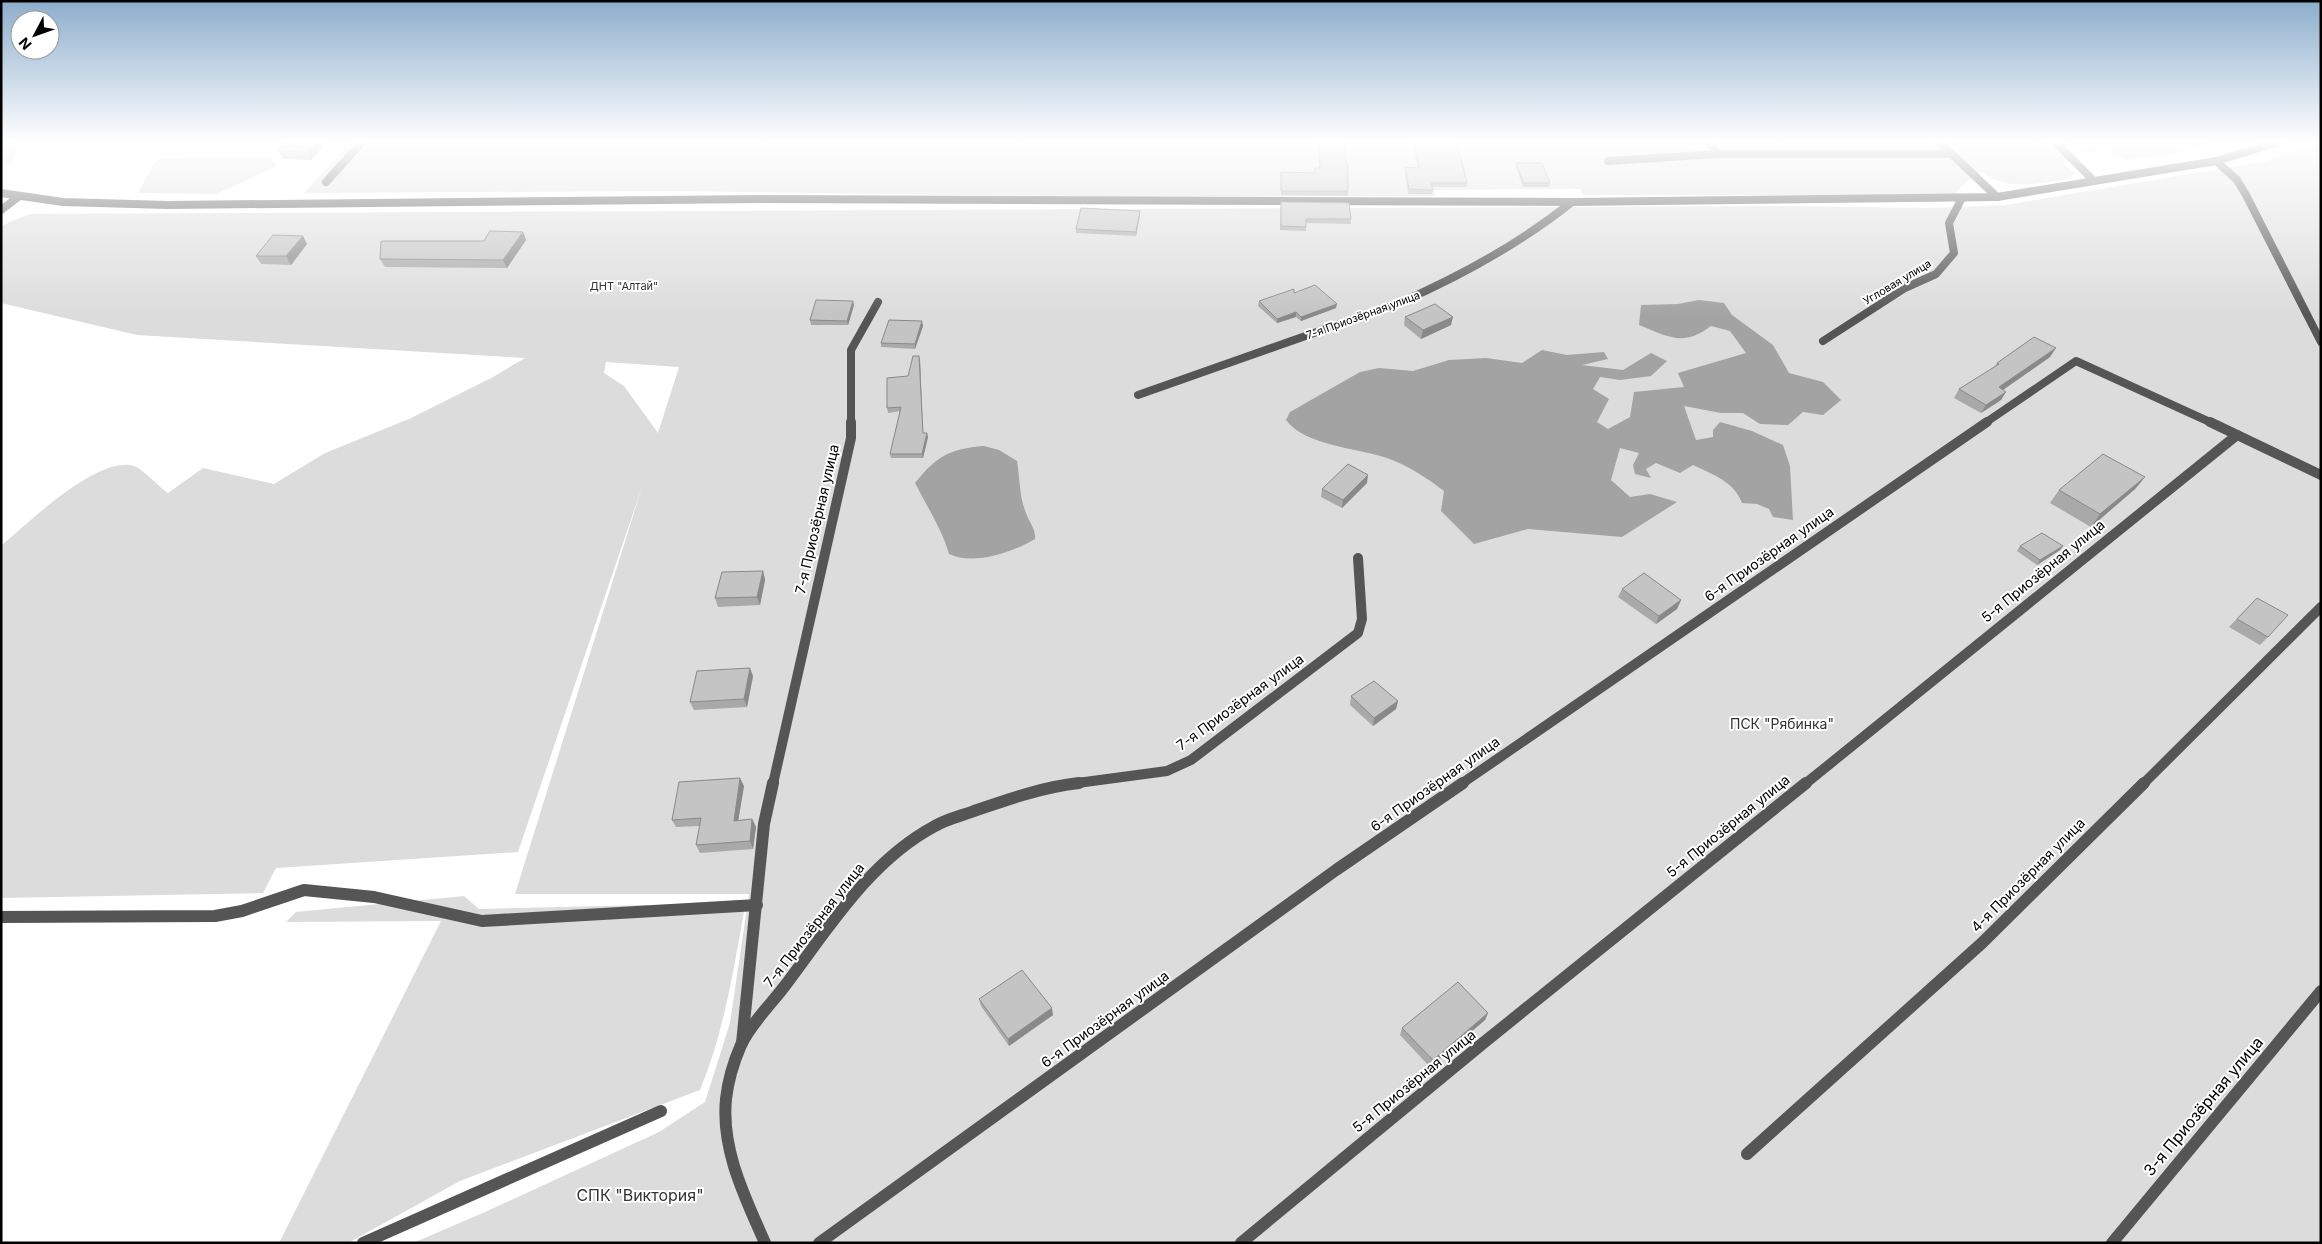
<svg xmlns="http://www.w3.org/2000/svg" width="2322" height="1244" font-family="Inter,sans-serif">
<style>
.green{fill:#dcdcdc;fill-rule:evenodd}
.water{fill:#a3a3a3}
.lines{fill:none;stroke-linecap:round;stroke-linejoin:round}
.service-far1{stroke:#555;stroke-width:8}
.service{stroke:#555;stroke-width:12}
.minor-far2{stroke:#555;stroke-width:8}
.minor-far1{stroke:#555;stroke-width:10}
.minor{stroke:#555;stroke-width:12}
.wall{fill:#a9a9a9}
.shaded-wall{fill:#898989}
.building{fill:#c4c4c4;stroke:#898989}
.labels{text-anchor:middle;stroke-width:4;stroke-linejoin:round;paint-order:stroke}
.far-street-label{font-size:11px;fill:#000;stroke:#fff}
.far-park-label{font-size:11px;fill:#333;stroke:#fff}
.street-label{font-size:14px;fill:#000;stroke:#fff}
.park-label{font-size:14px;fill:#333;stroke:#fff}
.near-street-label{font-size:16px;fill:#000;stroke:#fff}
.near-park-label{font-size:16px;fill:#333;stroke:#fff}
</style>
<rect width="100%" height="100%" fill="#fff"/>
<g class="green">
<polygon points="1,141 22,141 12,164 1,166"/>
<path d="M352,141H2054L2075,162L2063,163L2075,173L2069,179C2039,183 2008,192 1982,172L1966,182L1954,195H1583L1580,189L1434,190L1435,196L1120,197L667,191L304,193Z"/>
<polygon points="2070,141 2228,141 2164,156 2126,160 2104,150 2084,154"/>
<path d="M2312,141H2321V1243H413L485,1212L659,1132L705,1102L730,1023L749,894H515L642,487L518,852L276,868L263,893L1,898V546C28,523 98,455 134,466C143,469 159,487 168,493L203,468L274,484L325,453L409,419L493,377L525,358L137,335L1,303V227L9,222L31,214L1785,206L1931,208L2006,205L2266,161L2305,146ZM606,362L679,367L658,433L624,386L604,373Z"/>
<polygon points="270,157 277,166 216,194 138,193 155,162 164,158"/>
<path d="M464,896L479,909L731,903L744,912C733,972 724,1032 700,1090L460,1181L348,1243H279L441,921L286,922L296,912Z"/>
</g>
<g class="water">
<path d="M1699,300L1724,303L1732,315L1773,345L1789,373L1823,382L1841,400L1823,415L1803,412L1788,425L1760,424L1743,413H1721L1684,406L1696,440L1713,437V430L1720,422L1752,431L1783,445L1790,466L1793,520L1773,517L1769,509L1757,504L1742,503C1734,481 1713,475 1693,465L1680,473L1656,463L1646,469L1651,478L1635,474L1633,465L1639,453L1620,448L1611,480L1630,497L1650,494L1677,502L1622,537L1528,529L1474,544L1441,511L1444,491C1427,478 1407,465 1387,458C1358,448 1305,446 1286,420L1290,412L1360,372L1379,368L1413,371L1449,360L1486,358L1522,363L1542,350L1567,355L1604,352L1608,359L1582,365L1623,370L1651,353L1667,361L1651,376L1620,380L1600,377L1593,389L1609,399L1597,422L1608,429L1630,417L1634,392L1684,387L1678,373L1746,353L1730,331L1711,326C1683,347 1669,337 1639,325L1641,305L1678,304Z"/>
<path d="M984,446L999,450L1017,461C1020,478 1019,496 1026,513C1029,522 1036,529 1035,539C1013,552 974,566 949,554C942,529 927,507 915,483C937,456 949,449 984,446Z"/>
</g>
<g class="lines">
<polyline class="service-far1" points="1,210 18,197"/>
<g class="service">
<polyline points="1,917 215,916 242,911 304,890 374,897 482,921 757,905"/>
<polyline points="363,1243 661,1111"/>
</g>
<g class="minor-far2">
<polyline points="1708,141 1718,154"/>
<polyline points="1938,141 1997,197"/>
<polyline points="2054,141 2093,180"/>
<polyline points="1608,161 1718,154 1952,154"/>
<polyline points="2216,161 2237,180 2246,195 2321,342"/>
<polyline points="326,182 363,141"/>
<polyline points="1,193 63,202 168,205 761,199 1572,202 1997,197 2216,161 2283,141"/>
<polyline points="1823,341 1905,288 1936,274 1954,253 1949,223 1962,198"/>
<path d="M1138,395L1399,303C1461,276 1519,244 1572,202"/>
<polyline points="851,423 851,350 878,302"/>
<polyline points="1985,423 2076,361 2212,423"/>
</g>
<g class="minor-far1">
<polyline points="2210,422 2321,475"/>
<polyline points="773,784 851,438 851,422"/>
<polyline points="1070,784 1167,771 1191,760 1358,633 1362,619 1358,558"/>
<polyline points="1461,784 1987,422"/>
<polyline points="1805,784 2237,435"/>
<polyline points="2143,784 2321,607"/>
</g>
<g class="minor">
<polyline points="742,1043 764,824 773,783"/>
<polyline points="1747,1154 1982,943 2144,783"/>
<path d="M765,1243C745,1197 721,1150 726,1099C728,1081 734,1061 741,1045C750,1025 771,1004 784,987C828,929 869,861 935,826C947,819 961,816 974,811C1009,799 1043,787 1079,783"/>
<polyline points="819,1243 1336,870 1463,783"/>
<polyline points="1241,1243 1482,1044 1806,783"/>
<polyline points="2112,1243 2321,991"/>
</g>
</g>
<g class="wall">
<polygon points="328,141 311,160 283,159 278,151"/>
<polygon points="1318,141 1344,141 1348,191 1348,196 1281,195 1281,172 1314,173 1315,168 1319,168"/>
<polygon points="1412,141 1457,141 1467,183 1467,187 1432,187 1433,190 1432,194 1408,194 1405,171 1405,167 1418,168"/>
<polygon points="1516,163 1550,183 1549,187 1523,187 1516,167"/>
<polygon points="1281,202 1351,219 1351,224 1306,223 1306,231 1280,230"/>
<polygon points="1140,215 1136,236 1076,233 1076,229"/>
<polygon points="523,232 526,240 507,268 385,267 380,259 484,241"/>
<polygon points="307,244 291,265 261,264 256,256"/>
<polygon points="1294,293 1336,308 1301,321 1296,317 1277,323 1258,306 1259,301"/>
<polygon points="853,301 854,305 848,325 811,325 810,320"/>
<polygon points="1405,317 1451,325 1421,339 1404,325"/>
<polygon points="923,326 915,349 881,347 881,343"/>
<polygon points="2050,357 2003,390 2001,400 1981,413 1954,398 1959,389 1994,368 1997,363"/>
<polygon points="920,360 923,433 928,437 923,458 891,458 890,454 900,411 888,413 887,408 908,376"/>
<polygon points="2145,477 2135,489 2091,527 2050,503 2059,490"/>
<polygon points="1367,483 1342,508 1321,497 1322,489"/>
<polygon points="2020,546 2063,546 2060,550 2037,565 2017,551"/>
<polygon points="763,571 765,580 760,605 718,607 715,598"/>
<polygon points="1622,589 1681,600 1677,609 1656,624 1618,597"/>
<polygon points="2257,598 2268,637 2260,645 2229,627"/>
<polygon points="753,676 747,707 694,710 690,702"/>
<polygon points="1351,696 1398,701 1396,709 1373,726 1350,705"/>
<polygon points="744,786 738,820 752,819 756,827 753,849 700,853 696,845 700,826 676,827 672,820"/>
<polygon points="979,999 1053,1015 1009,1046 981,1006"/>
<polygon points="1488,1013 1485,1020 1430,1067 1400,1035 1402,1028"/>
</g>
<g class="shaded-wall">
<polygon points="317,141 328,141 311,160 307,152"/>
<polygon points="1140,211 1140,215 1136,236 1136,232"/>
<polygon points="523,232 526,240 507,268 503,260"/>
<polygon points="303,236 307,244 291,265 286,256"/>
<polygon points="853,301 854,305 848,325 847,321"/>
<polygon points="1337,304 1336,308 1301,321 1301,317"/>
<polygon points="1296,312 1296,317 1277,323 1277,319"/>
<polygon points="1453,317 1451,325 1421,339 1423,330"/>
<polygon points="922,321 923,326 915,349 915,344"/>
<polygon points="2056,348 2050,357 1994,396 1999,387"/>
<polygon points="919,356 920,360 923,437 923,433"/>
<polygon points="2006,392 2001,400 1981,413 1986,405"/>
<polygon points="927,433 928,437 923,458 922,454"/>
<polygon points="1368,475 1367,483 1342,508 1343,500"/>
<polygon points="2145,477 2135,489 2091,527 2100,514"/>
<polygon points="2063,546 2060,550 2037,565 2040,560"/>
<polygon points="763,571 765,580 760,605 757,597"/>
<polygon points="1681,600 1677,609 1656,624 1659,616"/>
<polygon points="750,668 753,676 747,707 744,699"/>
<polygon points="1398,701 1396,709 1373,726 1374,718"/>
<polygon points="740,778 744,786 737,828 734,821"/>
<polygon points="752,819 756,827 753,849 750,841"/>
<polygon points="1052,1008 1053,1015 1009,1046 1008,1039"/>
<polygon points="1488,1013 1485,1020 1430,1067 1433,1060"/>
</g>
<g class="building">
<polygon points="288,141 317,141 307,152 278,151"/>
<polygon points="1318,141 1344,141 1346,164 1348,165 1348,191 1281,191 1281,172 1315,173 1315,168 1320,168"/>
<polygon points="1414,141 1457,141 1467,183 1431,183 1433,190 1409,189 1405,167 1419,168"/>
<polygon points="1516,163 1542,163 1550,183 1524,183"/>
<polygon points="1281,202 1349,203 1351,219 1306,219 1306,227 1281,226"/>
<polygon points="1081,208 1140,211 1136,232 1076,229"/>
<polygon points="490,231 523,232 503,260 380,259 381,241 484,241"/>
<polygon points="273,235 303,236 286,256 256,256"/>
<polygon points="1315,285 1337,304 1301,317 1296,312 1277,319 1259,301 1294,289 1294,293"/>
<polygon points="816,300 853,301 847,321 810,320"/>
<polygon points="1435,304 1453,317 1423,330 1405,317"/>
<polygon points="889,320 922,321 915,344 881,343"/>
<polygon points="2034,337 2056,348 1999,387 2006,392 1986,405 1959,389 1999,364 1997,363"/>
<polygon points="913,356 919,356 923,433 927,433 922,454 890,454 901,407 887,408 887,378 908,376"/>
<polygon points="2103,454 2145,477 2100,514 2059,490"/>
<polygon points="1348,464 1368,475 1343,500 1322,489"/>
<polygon points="2042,533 2063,546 2040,560 2020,546"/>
<polygon points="763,571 757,597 715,598 722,572"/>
<polygon points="1644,573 1681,600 1659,616 1622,589"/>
<polygon points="2257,598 2288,615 2268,637 2237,619"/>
<polygon points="750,668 744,699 690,702 697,671"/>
<polygon points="1374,681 1398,701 1374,718 1351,696"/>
<polygon points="740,778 734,821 752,819 750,841 696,845 701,818 672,820 679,782"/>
<polygon points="1022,970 1052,1008 1008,1039 979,999"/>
<polygon points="1458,982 1488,1013 1433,1060 1402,1028"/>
</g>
<linearGradient id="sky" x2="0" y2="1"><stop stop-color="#8cadcc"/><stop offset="0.45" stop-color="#fff"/><stop offset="1" stop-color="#fff" stop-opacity="0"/></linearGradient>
<rect width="2322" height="315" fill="url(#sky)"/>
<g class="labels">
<g class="far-street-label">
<text transform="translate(1897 282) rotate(-31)" y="4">Угловая улица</text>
<text transform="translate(1363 315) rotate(-20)" y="4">7-я Приозёрная улица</text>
</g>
<g class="far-park-label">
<text x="624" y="290">ДНТ "Алтай"</text>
</g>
<g class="street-label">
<text transform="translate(817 519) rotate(-77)" y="5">7-я Приозёрная улица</text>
<text transform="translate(1769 554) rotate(-35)" y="5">6-я Приозёрная улица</text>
<text transform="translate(2043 571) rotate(-39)" y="5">5-я Приозёрная улица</text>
<text transform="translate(1240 702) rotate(-36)" y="5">7-я Приозёрная улица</text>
<text transform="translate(1435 784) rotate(-35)" y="5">6-я Приозёрная улица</text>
<text transform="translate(1728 826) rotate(-39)" y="5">5-я Приозёрная улица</text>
<text transform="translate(2028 875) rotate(-45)" y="5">4-я Приозёрная улица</text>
<text transform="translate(814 925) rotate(-52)" y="5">7-я Приозёрная улица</text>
<text transform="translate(1105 1019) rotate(-36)" y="5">6-я Приозёрная улица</text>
<text transform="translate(1414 1081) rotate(-39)" y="5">5-я Приозёрная улица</text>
</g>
<g class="park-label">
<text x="1782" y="729">ПСК "Рябинка"</text>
</g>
<g class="near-street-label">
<text transform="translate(2203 1106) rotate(-50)" y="6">3-я Приозёрная улица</text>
</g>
<g class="near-park-label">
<text x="640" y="1201">СПК "Виктория"</text>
</g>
</g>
<rect width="2322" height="1244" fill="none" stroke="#000000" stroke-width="5"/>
<g transform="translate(35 35) rotate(229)"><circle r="24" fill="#ffffff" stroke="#999999"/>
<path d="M0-4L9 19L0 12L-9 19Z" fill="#000000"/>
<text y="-8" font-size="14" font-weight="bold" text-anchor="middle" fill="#000000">N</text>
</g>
</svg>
